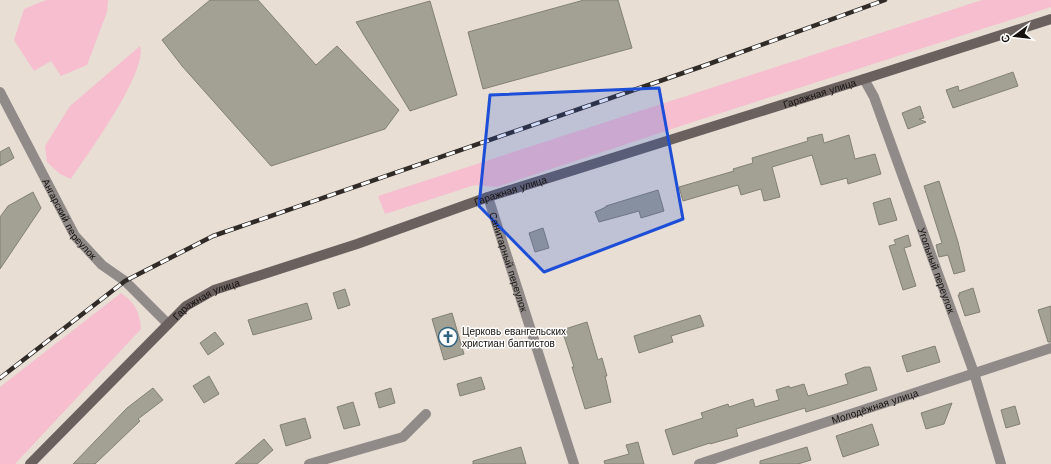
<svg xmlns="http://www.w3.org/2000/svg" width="1051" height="464" font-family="'Work Sans',sans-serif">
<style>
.green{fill:#f6becf}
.building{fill:#a2a194;stroke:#828074}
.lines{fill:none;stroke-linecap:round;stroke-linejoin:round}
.street{stroke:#908a88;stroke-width:10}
.secondary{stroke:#6a615f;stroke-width:10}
.rail-casing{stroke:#302b27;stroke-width:4.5}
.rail{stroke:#fff;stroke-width:3;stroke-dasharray:9;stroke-linecap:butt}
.marked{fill:#1d4ed8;fill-opacity:0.2;stroke:#1d4ed8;stroke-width:3;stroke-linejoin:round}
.labels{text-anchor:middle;stroke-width:3;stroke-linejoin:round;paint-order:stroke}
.street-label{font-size:10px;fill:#15110e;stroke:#fff}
.poi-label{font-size:10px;fill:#15110e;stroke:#fff;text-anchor:start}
</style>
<rect width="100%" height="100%" fill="#e8ded4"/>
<g class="green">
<polygon points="46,0 108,0 107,12 87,65 61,76 51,61 34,71 14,40 24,9"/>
<polygon points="982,0 1051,0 1051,7 699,120 497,187 475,185 385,214 378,196"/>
<path d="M140,46C148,72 87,155 71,179L60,174L47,162L45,146L70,106Z"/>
<path d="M121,293C136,304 139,311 141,329L15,464H0V387Z"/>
</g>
<g class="building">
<polygon points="210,0 258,0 316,65 337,46 399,110 385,129 271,166 182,66 162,40"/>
<polygon points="584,0 618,0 632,48 483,89 468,32"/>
<polygon points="430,1 457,95 410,111 356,22"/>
<polygon points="1013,72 1018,86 953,108 946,90 958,86 959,91"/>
<polygon points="920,106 924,118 919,119 926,122 908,129 902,113"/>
<polygon points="822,134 824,143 849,135 855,159 875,154 881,174 848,184 847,178 821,185 812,155 772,167 780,197 764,201 761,189 741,195 738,185 683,201 679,187 734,171 733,169 753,163 752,158 808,141 807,138"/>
<polygon points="9,147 14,158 0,166 0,152"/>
<polygon points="939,181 958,242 965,271 954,274 948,255 939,257 936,245 942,243 924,186"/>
<polygon points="658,190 664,211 641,218 639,211 599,222 595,212 606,207 606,206"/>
<polygon points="33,192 41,208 0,269 0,217 8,206"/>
<polygon points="890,198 897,220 879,225 873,203"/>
<polygon points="543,228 549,248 535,252 529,233"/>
<polygon points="908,235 911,246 904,248 916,286 903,290 889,246 896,244 894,240"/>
<polygon points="973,288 980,312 965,316 958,295 960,295 959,293"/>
<polygon points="345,289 350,305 338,309 333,293"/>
<polygon points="307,303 312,319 253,335 248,320"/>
<polygon points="1051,306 1051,342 1048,342 1038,310"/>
<polygon points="452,313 464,354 444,360 432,319"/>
<polygon points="700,315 704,326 671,336 673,342 639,353 634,336"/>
<polygon points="587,322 598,360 602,358 607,376 605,376 611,402 585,409 572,367 574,367 562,330"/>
<polygon points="215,332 224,344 208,355 200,343"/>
<polygon points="935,346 940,362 907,372 902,356"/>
<polygon points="865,367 870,367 877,390 826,406 806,412 805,408 736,429 738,436 710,444 710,443 673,455 665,430 703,418 701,413 728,404 729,407 753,399 755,407 768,403 779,400 776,390 789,386 790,388 804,384 808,396 848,384 845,374"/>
<polygon points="209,376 219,394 204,403 193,386"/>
<polygon points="481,377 485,389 460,396 457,384"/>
<polygon points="153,388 163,400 138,419 140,421 95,464 73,464 127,408"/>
<polygon points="391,388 395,403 379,408 375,393"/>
<polygon points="353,402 360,425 344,429 337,407"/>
<polygon points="952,403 944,424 926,429 921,413"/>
<polygon points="1015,406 1020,424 1006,428 1001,410"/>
<polygon points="305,418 311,438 286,446 280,425"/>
<polygon points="872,424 879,445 843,457 836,436"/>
<polygon points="264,439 273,450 257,464 235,464"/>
<polygon points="638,442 644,464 605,464 604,461 629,454 626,445"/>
<polygon points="521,447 526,464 473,464 473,461"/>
<polygon points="807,447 811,460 798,464 760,464 760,461"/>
</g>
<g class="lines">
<g class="street">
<path id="s1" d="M864,79L874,97L974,373L1001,464"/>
<path id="s2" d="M0,92L75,236L102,265L125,281L168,324"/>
<path id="s3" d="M488,197L574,464"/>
<polyline points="309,464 403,437 426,414"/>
<path id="s4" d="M699,464L1051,348"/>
</g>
<path class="secondary" id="s5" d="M30,464L186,306L214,290L357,244L488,197L864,79L1051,19"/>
<defs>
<polyline id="rail" points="0,378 125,281 213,236 706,65 885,0"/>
</defs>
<use href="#rail" class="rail-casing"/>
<use href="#rail" class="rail"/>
</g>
<path class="marked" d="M659,88L683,219L544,272L479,206L490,95Z"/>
<defs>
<symbol id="church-ring" viewBox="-11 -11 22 22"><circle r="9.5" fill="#fff" stroke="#326481" stroke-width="1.5"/><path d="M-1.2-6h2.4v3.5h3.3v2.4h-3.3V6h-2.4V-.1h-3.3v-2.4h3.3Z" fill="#326481"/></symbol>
</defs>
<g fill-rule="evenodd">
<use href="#church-ring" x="437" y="326" width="22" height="22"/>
</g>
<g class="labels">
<g class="street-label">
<text dy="4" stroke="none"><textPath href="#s5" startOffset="891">Гаражная улица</textPath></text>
<text dy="4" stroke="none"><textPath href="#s5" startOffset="567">Гаражная улица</textPath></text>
<text dy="4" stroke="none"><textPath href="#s2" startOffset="145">Ангарский переулок</textPath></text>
<text dy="4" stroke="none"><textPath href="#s3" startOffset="68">Санитарный переулок</textPath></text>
<text dy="4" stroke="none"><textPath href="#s1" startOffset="205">Угольный переулок</textPath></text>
<text dy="4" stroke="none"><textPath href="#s5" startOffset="243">Гаражная улица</textPath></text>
<text dy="4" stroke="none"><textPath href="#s4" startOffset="185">Молодёжная улица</textPath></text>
</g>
<g class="poi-label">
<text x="462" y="335">Церковь евангельских<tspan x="462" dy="12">христиан баптистов</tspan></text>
</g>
</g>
<g transform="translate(1015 36) rotate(255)" stroke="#ffffff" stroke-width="3" paint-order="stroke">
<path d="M0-3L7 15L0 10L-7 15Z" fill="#15110e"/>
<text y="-6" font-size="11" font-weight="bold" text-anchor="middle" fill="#15110e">С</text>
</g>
</svg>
